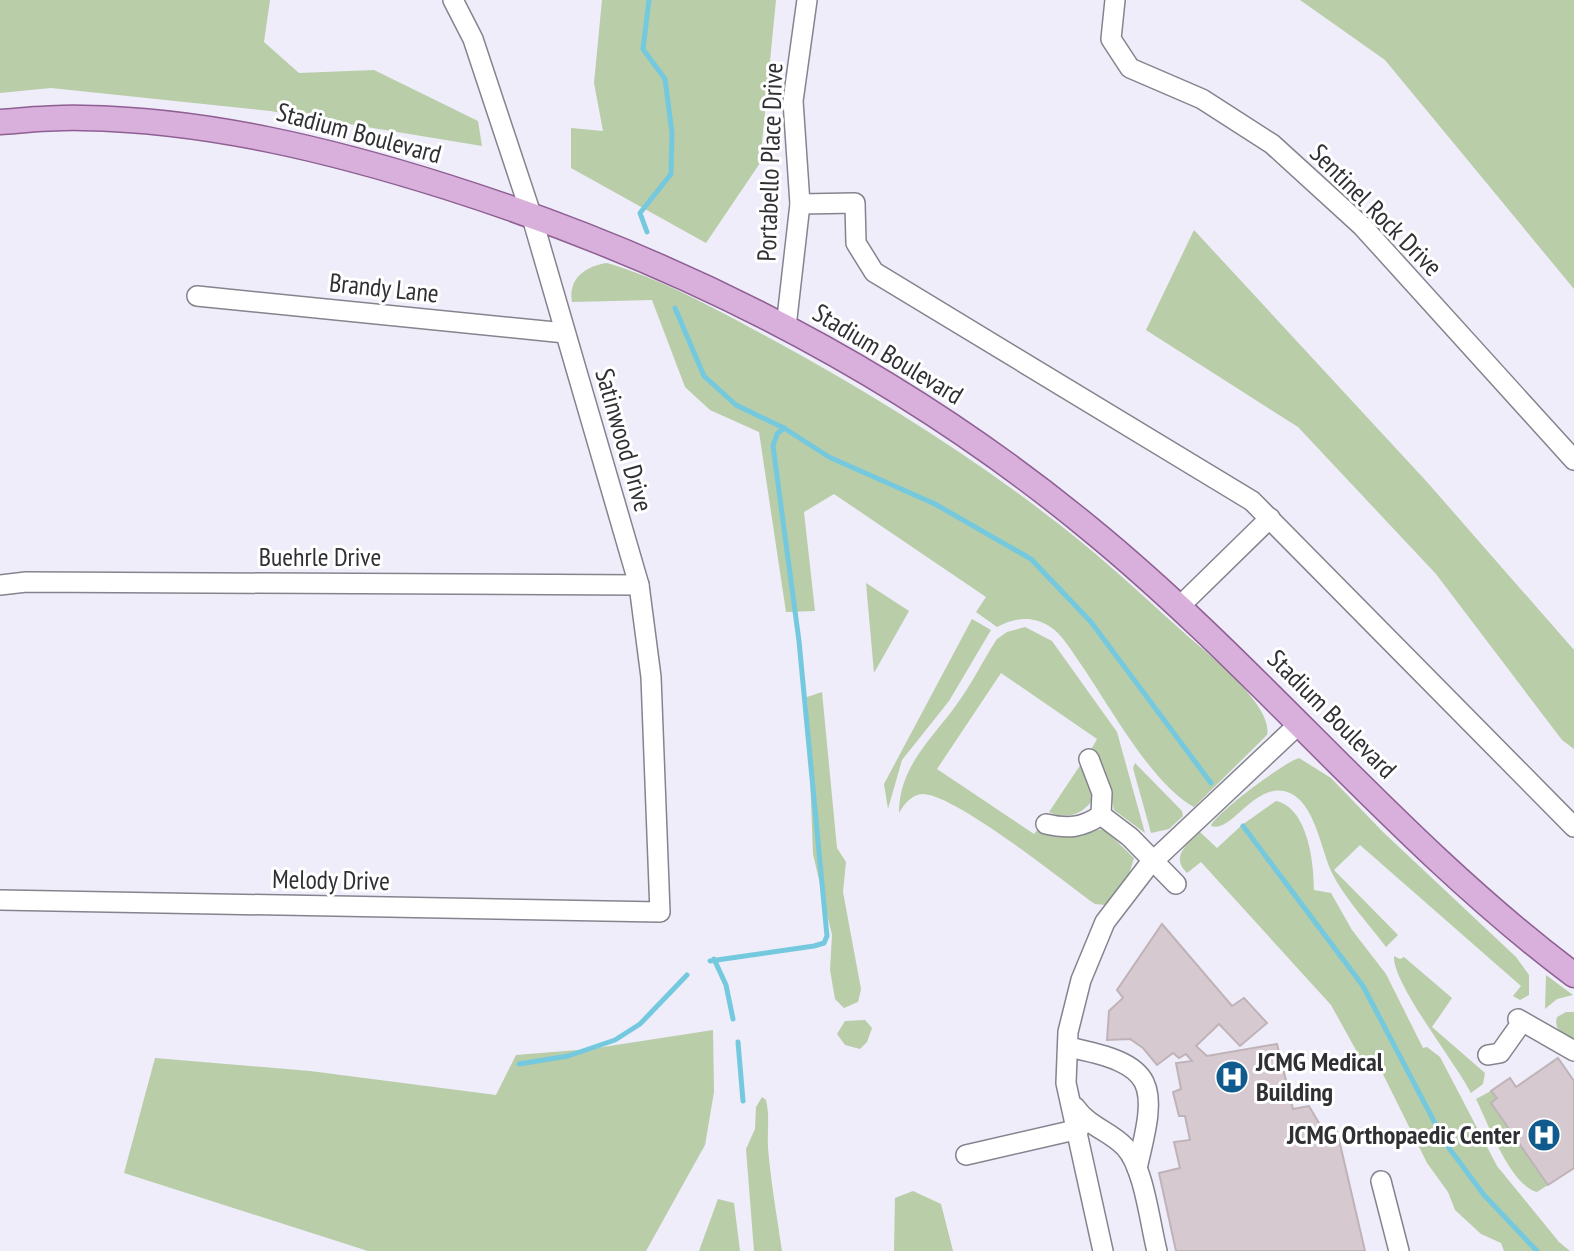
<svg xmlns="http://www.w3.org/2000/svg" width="1574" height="1251" font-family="'PT Sans Narrow',sans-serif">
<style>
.green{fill:#b9cda8}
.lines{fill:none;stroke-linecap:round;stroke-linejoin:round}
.stream{stroke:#75c9de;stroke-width:5}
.building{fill:#d6cad0;stroke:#bfb3b8;stroke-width:2}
.minor-casing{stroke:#84848e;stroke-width:22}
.major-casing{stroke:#8e5f92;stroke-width:27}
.minor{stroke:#fff;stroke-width:19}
.major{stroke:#d9afdc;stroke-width:24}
.labels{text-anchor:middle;stroke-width:6;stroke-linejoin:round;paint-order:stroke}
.street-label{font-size:26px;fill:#303034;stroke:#fff}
.poi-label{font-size:26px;font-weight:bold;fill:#303034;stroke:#fff;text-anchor:start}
</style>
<rect width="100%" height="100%" fill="#eeedf9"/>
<g class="green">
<polygon points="0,0 270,0 264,42 299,73 374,70 478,121 482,146 270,111 51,88 0,93"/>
<polygon points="602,0 776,0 760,163 706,243 571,168 571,128 603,131 594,83"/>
<polygon points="1300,0 1574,0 1574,289 1385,60"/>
<polygon points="1194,230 1427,482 1574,650 1574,749 1562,740 1436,574 1298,427 1146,330"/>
<path d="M607,263C665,280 721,312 775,341C881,399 985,464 1080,541C1118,572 1154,606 1191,639C1211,656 1274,707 1267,735L1194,807C1152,785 1108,703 1080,663C1071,650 1062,634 1049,626C1032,615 1014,618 997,627L976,612L986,597L834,494L804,512L815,611L786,612L759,432L710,410L685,387L652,300L572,302C568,279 585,266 607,263Z"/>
<polygon points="866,583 909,611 874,673"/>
<polygon points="972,619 991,630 949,701 902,760 888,809 884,784"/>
<path d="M1025,627L1052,641L1117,732L1145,833L1114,810L1108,778L1092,748L1097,739L1001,673L937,769L1034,834L1039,828L1084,832L1104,829L1134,858L1129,874L1106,905L1095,904C1063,881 956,795 923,794C912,794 904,804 899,813C899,766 932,739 957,704C972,684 983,660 997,639L1007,632Z"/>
<polygon points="822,692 837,848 846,862 843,892 861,989 858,1002 844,1008 835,999 830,970 832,935 813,854 807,697"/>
<path d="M1299,758L1331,778L1383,832L1516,957L1529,975V995L1520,1000L1513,996L1521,986L1360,845L1334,870L1398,935L1386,947C1369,924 1345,899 1332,873C1321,850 1315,804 1290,793C1256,778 1232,834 1211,826C1213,815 1286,761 1299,758Z"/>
<polygon points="1135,763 1182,811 1183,816 1169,829 1151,833 1133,768"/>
<path d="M1081,764L1092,793L1091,802C1081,815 1064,820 1049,812Z"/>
<path d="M1276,801C1308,808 1314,863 1314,890L1331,893L1352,930L1386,974L1423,1048L1427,1047L1440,1057L1497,1166L1559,1242L1570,1251H1504L1501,1243L1481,1234L1455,1210L1448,1192L1427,1163L1376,1060L1353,1071L1341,1063L1342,1057L1356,1050L1331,1005L1201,862L1187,873C1170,856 1187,845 1200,832L1217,848L1242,825Z"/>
<path d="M1394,956L1400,959L1404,957L1452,998L1432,1027L1485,1073L1483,1084L1471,1093C1456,1063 1392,983 1394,956Z"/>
<polygon points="1546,975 1573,995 1557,999 1545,1009"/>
<path d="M1566,1012H1574V1041C1564,1035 1553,1030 1557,1017Z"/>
<polygon points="865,1020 872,1028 867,1042 860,1049 845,1045 837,1034 845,1021"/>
<polygon points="713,1030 714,1092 705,1145 646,1251 368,1251 124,1173 155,1058 310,1071 496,1095 516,1055 590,1049"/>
<path d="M1491,1091L1497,1098L1491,1103L1548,1185L1537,1192C1510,1185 1488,1123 1476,1099Z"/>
<path d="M762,1097L766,1100C770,1117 767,1131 768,1148C771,1183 777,1217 782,1251H754L746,1149L755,1129L756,1107Z"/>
<polygon points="913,1191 941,1204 953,1251 894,1251 895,1198"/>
<polygon points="718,1199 734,1203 740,1251 699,1251"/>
</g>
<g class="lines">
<g class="stream">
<polyline points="647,232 640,213 671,174 672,133 665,79 643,49 649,0"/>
<polyline points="675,308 704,376 736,405 784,428 829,457 935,504 1031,559 1091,622 1211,783"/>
<polyline points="1243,826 1363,986 1446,1144 1484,1195 1537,1251"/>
<polyline points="714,959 726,985 733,1019"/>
<polyline points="710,961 814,946 824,943 827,936 799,641 773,446 777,434 784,428"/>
<polyline points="738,1042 743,1101"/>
<polyline points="519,1064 568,1056 615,1040 640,1024 687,975"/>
</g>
</g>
<g class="building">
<polygon points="1162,924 1232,1006 1244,998 1267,1023 1240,1046 1219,1024 1196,1046 1207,1056 1277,1044 1293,1109 1309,1106 1323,1130 1337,1131 1365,1251 1176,1251 1159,1173 1180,1168 1174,1142 1190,1140 1185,1116 1179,1116 1173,1092 1181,1089 1176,1063 1192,1061 1186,1054 1179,1058 1173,1053 1157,1065 1143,1048 1130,1039 1107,1040 1109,1011 1123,998 1117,990"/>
<polygon points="1558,1058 1574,1081 1574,1168 1548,1185 1491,1103 1497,1098 1491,1091 1510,1078 1516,1087"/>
</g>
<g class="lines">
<defs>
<g id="minor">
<polyline points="1115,0 1111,39 1130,68 1202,99 1272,144 1362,226 1574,460"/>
<polyline points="800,204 855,203 856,243 874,272 1252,501 1574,827"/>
<polyline points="197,296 565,333"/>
<polyline points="786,327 800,204 793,101 807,0"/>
<polyline points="0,585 26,582 639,585"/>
<polyline points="1179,607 1270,518"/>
<polyline points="1101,815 1130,837 1176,884"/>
<path d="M1046,824C1068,829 1082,828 1101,815L1102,793L1089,759"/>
<polyline points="0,900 660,912 651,677 639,585 531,214 473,39 453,0"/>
<polyline points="1518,1019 1574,1051"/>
<path d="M1068,1047C1158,1065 1158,1083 1137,1168"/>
<polyline points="1488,1055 1500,1053 1522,1022"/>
<path d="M1075,1107C1089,1127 1110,1131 1125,1147C1144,1167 1150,1224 1157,1251"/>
<polyline points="966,1155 1079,1129"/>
<polyline points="1381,1181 1399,1251"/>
<polyline points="1103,1251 1066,1083 1068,1032 1081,980 1105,922 1148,866 1300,723"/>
</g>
<path id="major" d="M0,122C28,120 56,117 83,118C207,120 330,150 447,187C680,261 901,373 1090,529C1260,668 1398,843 1574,975"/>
</defs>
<use href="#minor" class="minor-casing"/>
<use href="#major" class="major-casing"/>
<use href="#minor" class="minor"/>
<use href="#major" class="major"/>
</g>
<defs>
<symbol id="hospital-disc" viewBox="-11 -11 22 22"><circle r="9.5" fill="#105a8d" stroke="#fff"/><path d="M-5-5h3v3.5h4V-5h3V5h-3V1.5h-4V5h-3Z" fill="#fff"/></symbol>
</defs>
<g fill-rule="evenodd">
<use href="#hospital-disc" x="1213" y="1058" width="38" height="38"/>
<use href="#hospital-disc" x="1525" y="1116" width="38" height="38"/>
</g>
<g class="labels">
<g class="street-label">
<text transform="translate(359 133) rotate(15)" y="9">Stadium Boulevard</text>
<text transform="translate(770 162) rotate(-88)" y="9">Portabello Place Drive</text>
<text transform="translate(1376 210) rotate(45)" y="9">Sentinel Rock Drive</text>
<text transform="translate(384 288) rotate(6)" y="9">Brandy Lane</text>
<text transform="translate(888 354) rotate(31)" y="9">Stadium Boulevard</text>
<text transform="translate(624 440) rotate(74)" y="9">Satinwood Drive</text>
<text x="320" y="566">Buehrle Drive</text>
<text transform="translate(1332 714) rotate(45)" y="9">Stadium Boulevard</text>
<text transform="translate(331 880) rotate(1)" y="9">Melody Drive</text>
</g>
<g class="poi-label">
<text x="1256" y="1071">JCMG Medical<tspan x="1256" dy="30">Building</tspan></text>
<text x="1520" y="1144" text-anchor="end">JCMG Orthopaedic Center</text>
</g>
</g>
</svg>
